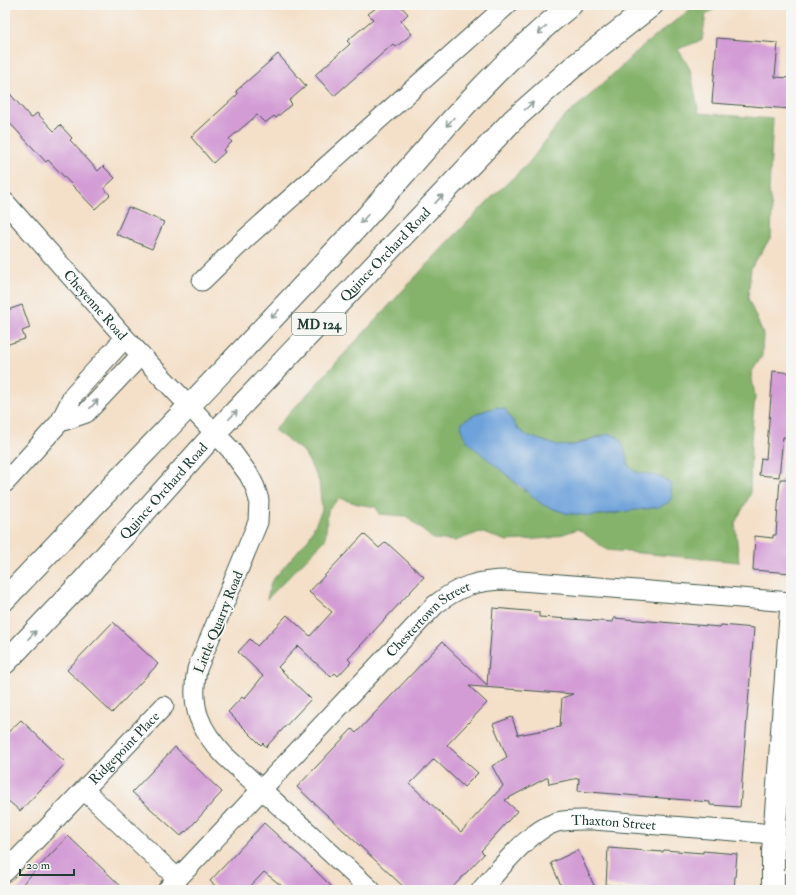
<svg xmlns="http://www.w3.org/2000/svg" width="796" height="895" font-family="'IM FELL Double Pica',serif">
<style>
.forest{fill:#85b36c;stroke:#527850;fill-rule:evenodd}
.water{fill:#6ea2da;stroke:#467087}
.building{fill:#d39cd5;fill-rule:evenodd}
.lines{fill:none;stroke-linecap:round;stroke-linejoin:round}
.minor-casing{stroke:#3f554a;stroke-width:21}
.tertiary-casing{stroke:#3f554a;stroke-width:24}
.primary-casing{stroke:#3f554a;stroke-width:24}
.minor{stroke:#fff;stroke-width:19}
.tertiary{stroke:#fff;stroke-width:22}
.primary{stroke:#fff;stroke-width:22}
.oneway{stroke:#8f9e9a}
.labels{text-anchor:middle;stroke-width:4;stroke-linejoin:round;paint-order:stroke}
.shield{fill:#f6f6f2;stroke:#60746d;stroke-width:1}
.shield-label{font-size:13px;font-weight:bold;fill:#1f3d34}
.street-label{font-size:14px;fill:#1f3d34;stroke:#f6f6f2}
</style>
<rect width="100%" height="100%" fill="#f6f6f2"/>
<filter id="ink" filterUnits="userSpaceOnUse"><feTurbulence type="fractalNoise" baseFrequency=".025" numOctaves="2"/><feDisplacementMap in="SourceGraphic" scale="8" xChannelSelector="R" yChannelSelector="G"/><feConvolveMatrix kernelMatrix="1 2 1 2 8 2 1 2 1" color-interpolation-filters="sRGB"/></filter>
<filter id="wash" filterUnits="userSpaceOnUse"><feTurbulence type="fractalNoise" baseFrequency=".012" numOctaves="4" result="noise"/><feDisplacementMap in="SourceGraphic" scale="16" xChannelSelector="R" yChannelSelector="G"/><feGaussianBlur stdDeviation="0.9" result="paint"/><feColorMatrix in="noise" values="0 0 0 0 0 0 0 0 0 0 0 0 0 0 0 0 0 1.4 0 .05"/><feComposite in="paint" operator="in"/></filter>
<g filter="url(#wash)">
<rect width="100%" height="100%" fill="#f4e0c9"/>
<path class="forest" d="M696,5H721L706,14L702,40L678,49L690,69L699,113L773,119L769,191L772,211L771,237L751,268L748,298L763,334L762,356L751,373L755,396L751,440L750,495L735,523L739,562L607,550L578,529L551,538L507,541L480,532L455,541L433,539L406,516L379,514L376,507L358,504L339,498L328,510L325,540L267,599L271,582L309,538L322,510L319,481L304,452L274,430L432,259L489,200L528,164L562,119L594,92L645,44ZM497,407L508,414L517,428L526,435L558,446L574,445L598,436H617C627,448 623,465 635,471C649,478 666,473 672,490L619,513L592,516L565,513L521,489L503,472L478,413Z"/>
<path class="water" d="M497,407L505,409L517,428L526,435L558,446L574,445L608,434L617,436L622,442L629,467L636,472L661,477L670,483L672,497L668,503L659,507L592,516L565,513L543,505L473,447C467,440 459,433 462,422L478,413Z"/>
<g id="blocks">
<g class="building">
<polygon points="380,5 400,5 408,14 401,21 412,34 396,47 393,44 334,96 315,75 350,44 347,41 373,19 368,14"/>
<polygon points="717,38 778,43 775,77 791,78 791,109 712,103"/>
<polygon points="278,54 306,86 289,101 292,104 276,118 274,116 265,123 257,115 229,139 232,142 223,150 225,152 213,163 191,137 238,94 236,91"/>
<polygon points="5,88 31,118 37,113 54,131 60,125 72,138 70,140 98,171 103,166 115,178 104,188 110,195 95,209 48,160 46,162 5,118"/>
<polygon points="128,207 164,222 152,249 116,234"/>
<polygon points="22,305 30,328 22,331 25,339 5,345 5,311"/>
<polygon points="773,371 791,373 791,438 783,437 779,477 759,475 761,458 766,459"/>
<polygon points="780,479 791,479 791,573 753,570 755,536 773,538 773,535 776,535"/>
<polygon points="364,534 379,548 386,542 424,577 348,659 351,662 338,676 335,673 331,677 298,646 278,667 311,699 266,747 263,743 261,745 228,712 242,697 244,699 263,676 238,652 250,639 257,646 287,615 310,636 332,612 309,592"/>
<path d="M493,608L539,612V617L585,620L613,622L614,618L720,627L721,625L754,628L740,807L710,805V802L578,791L579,778L549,784L548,777L505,800L517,811L481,851L484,854L450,890H407L297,787L352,729L356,733L442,642L487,685ZM469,686L573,694L562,698L560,727L518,735L512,717L493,724L507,757L492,766L503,786L461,832L410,784L434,759L464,787L478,773L447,745L487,703Z"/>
<polygon points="113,622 158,664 112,713 67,670"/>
<polygon points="21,720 66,763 20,811 5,798 5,735"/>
<polygon points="175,747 222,792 186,832 185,831 181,836 132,792"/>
<polygon points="264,823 310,865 335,890 287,890 264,872 247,890 220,890 210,881"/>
<polygon points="68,836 105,871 125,890 17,890"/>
<polygon points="608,848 663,852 664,850 703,853 703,851 737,854 734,890 660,890 606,885"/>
<polygon points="578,850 596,890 563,890 551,863"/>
</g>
</g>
</g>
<g filter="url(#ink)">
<use href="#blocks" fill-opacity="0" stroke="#3f554a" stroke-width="1"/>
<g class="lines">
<defs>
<g id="minor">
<path id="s1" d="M5,202L125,338L230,449L249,475L255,487L259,500L258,522L197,669C190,707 199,729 225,756L371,890"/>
<polyline points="202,281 245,239 507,5"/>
<polyline points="60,422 86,413 141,355"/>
<polyline points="5,483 60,422 74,394 125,338"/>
<polyline points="84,790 178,879"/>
<path id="s2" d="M5,872L164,706"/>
<path id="s3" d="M167,890L435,605C459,586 478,580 508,580L791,602"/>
<path id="s4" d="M481,890C501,868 528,831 557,822C569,819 582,820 594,820L774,834"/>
</g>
<polyline id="tertiary" points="773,890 773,852 791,610"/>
<g id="primary">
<path d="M5,599C117,480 232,363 343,243C417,162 485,73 571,5"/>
<path id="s5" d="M5,663L82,582L215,433L513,120L573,67L652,5"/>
</g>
</defs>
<use href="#minor" class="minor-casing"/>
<use href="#tertiary" class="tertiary-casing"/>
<use href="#primary" class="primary-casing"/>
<use href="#minor" class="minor"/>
<use href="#tertiary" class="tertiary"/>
<use href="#primary" class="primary"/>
</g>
<defs><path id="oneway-shaft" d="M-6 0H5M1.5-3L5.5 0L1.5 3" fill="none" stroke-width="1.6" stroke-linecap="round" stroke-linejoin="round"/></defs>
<g class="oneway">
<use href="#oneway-shaft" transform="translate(542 30) rotate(138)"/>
<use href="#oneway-shaft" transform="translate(529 106) rotate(-42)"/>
<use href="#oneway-shaft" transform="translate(450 122) rotate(132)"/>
<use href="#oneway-shaft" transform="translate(439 199) rotate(-47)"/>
<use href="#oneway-shaft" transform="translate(364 219) rotate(132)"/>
<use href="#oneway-shaft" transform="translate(275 314) rotate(133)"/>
<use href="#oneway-shaft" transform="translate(94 404) rotate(-47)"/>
<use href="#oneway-shaft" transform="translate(233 415) rotate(-46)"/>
<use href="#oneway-shaft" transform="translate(32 635) rotate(-46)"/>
</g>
</g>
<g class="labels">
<rect class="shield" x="292" y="313" width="54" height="22" rx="3"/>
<g class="shield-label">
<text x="319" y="329">MD 124</text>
</g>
<g class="street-label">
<text dy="5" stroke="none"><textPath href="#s5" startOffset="558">Quince Orchard Road</textPath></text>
<text dy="5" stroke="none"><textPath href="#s1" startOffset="137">Cheyenne Road</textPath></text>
<text dy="5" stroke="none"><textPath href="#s5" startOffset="234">Quince Orchard Road</textPath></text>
<text dy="5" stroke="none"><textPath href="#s3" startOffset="377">Chestertown Street</textPath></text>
<text transform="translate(218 622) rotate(-68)" y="5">Little Quarry Road</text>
<text dy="5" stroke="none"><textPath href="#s2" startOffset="172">Ridgepoint Place</textPath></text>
<text dy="5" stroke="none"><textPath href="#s4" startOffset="160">Thaxton Street</textPath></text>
</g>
</g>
<rect width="796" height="895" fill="none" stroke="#f6f6f2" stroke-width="20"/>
<path d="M20 869v6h54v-6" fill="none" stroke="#1f3d34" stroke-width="2"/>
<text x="26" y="869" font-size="12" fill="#1f3d34" stroke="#f6f6f2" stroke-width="3" paint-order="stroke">20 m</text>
</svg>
